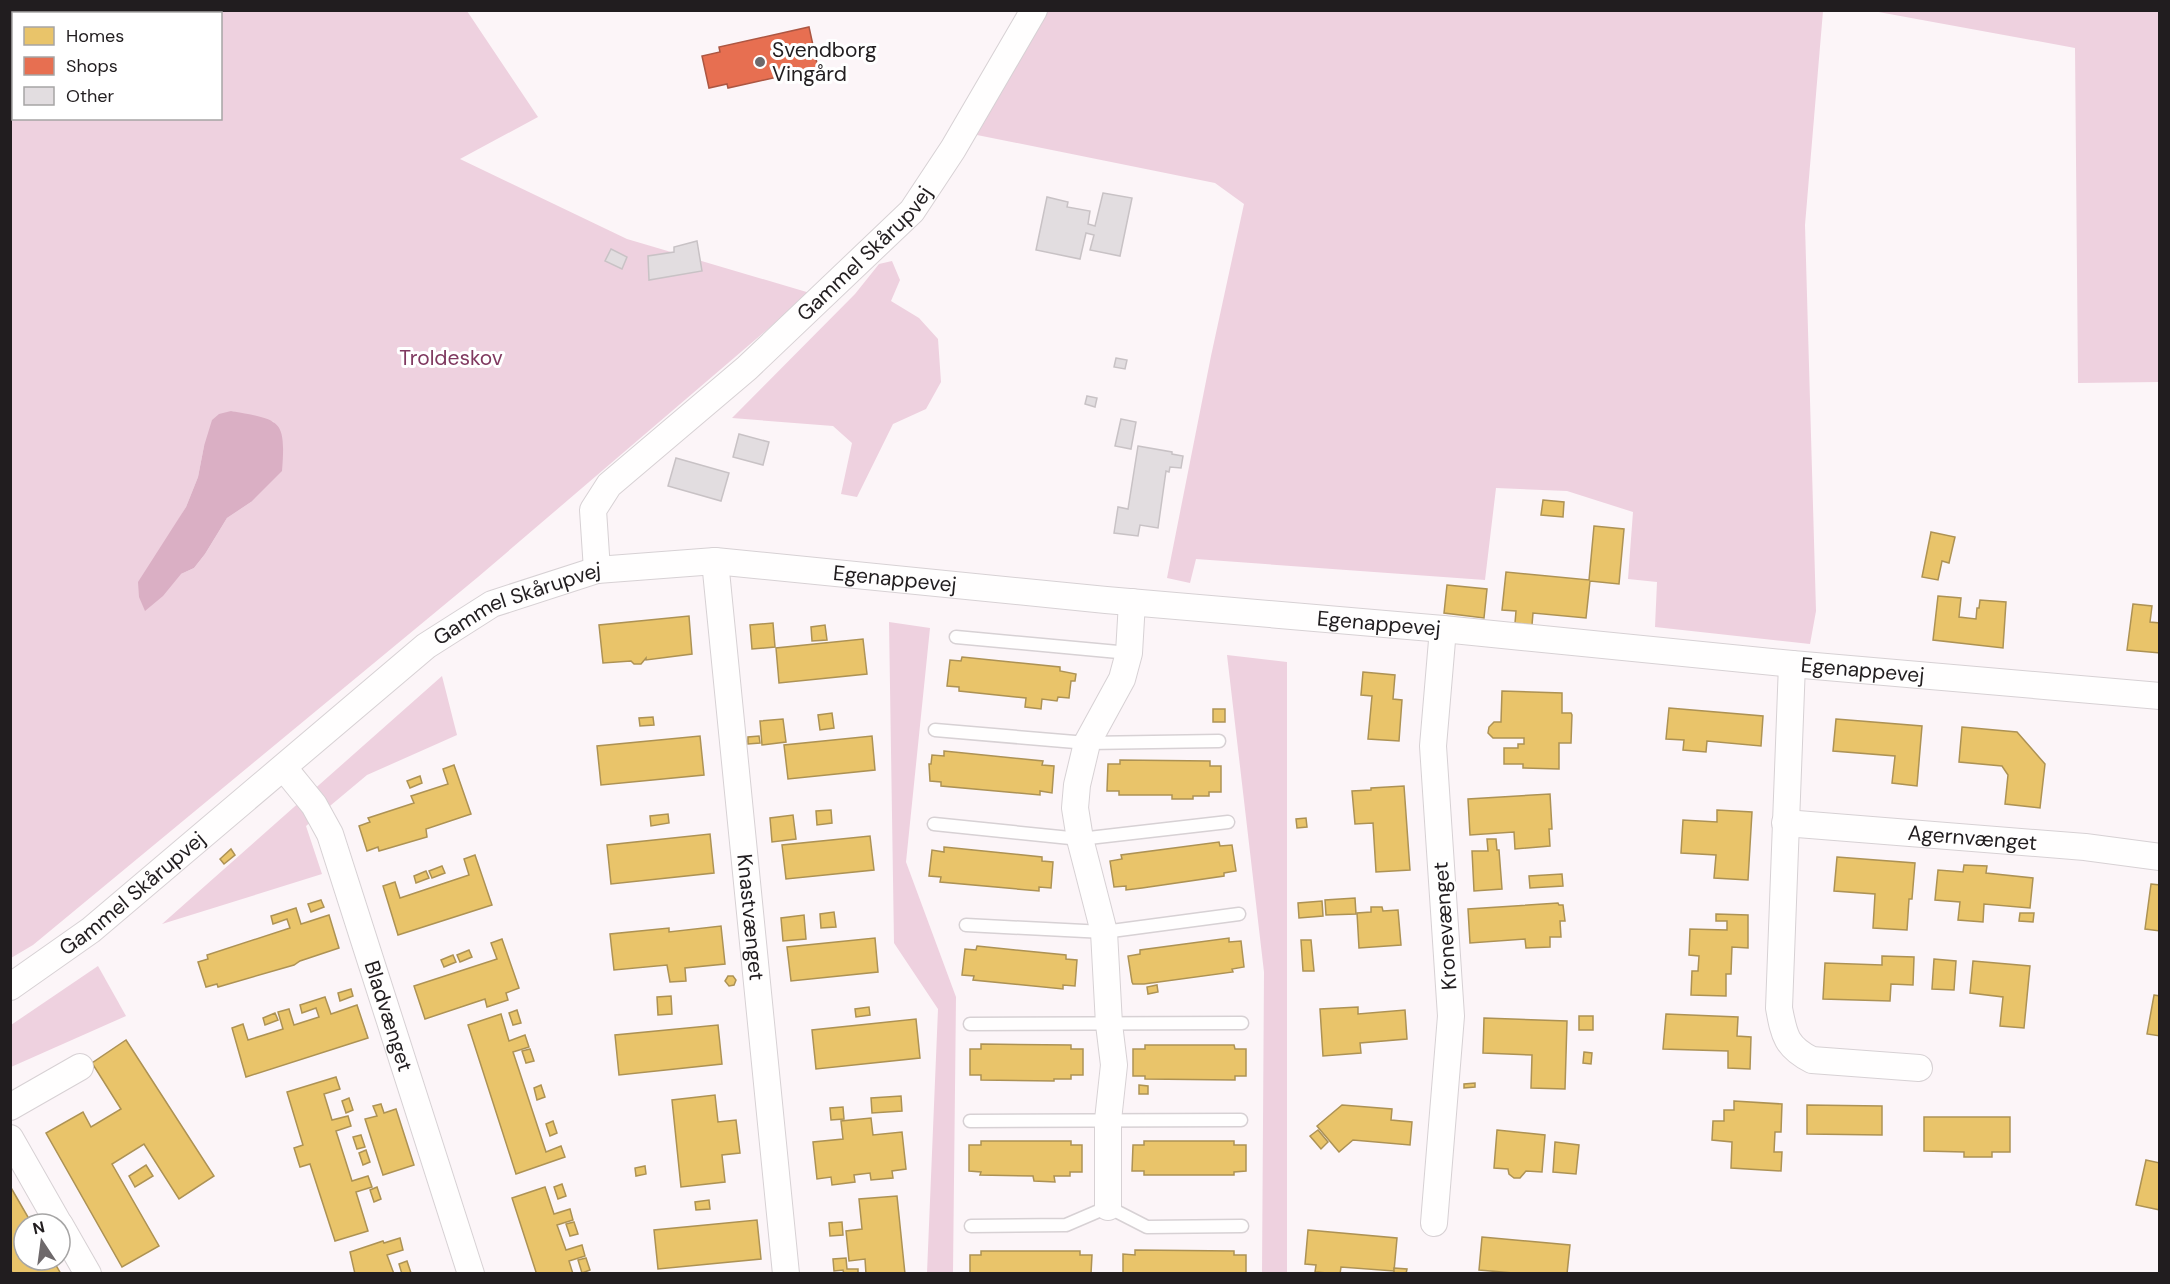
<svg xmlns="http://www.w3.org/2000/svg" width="2170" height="1284" font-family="'DM Sans',sans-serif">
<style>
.green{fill:#eed1df;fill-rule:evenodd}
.water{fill:#daafc4}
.homes{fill:#e9c46a;stroke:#ad9254;stroke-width:1.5}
.shops{fill:#e76f51;stroke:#ac5642;stroke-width:1.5}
.building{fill:#e2dde0;stroke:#c8c2c5;stroke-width:1.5}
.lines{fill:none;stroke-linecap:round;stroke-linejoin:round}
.lane-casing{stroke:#d7d1d4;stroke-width:15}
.street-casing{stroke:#d7d1d4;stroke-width:28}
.lane{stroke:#fffefe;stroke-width:12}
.street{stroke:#fffefe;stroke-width:26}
.poi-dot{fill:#6e696b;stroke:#fff;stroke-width:2}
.labels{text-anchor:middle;stroke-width:6;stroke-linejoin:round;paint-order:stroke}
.poi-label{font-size:21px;fill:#211d1f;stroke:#fff;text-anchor:start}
.street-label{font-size:21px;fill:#211d1f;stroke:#fff}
.park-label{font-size:21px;fill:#803960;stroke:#fff}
</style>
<rect width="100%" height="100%" fill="#fcf5f8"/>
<g class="green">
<path d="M11,11H467L538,117L460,159L627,239L810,293L478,577L33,945L11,958ZM14,14H220V118H14ZM231,411L274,422L251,502L227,518L205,554L194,568L181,574L170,534L186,507L198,477L204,446Z"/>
<polygon points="1046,11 1823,11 1805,225 1816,611 1810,644 1655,627 1657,582 1628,579 1633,512 1567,491 1496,488 1485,580 1196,559 1190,583 1167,578 1211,356 1244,204 1215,183 972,134"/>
<polygon points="1873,11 2159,11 2159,382 2078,383 2075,48"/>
<polygon points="892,261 900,280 891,301 919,318 938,339 941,382 926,409 893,424 857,497 841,494 852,443 833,426 732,418 855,294 879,264"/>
<polygon points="889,622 930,628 906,862 956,997 953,1273 927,1273 938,1009 894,943"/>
<polygon points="1227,655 1287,662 1287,1273 1262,1273 1264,972"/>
<polygon points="442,676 457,735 367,775 306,826 322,874 162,924"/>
<polygon points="98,966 126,1016 11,1067 11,1025"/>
</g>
<path class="water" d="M231,411C281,420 286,419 282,471L251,502L227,518L205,554L194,568L181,574L163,596L145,611L139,597L138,582L186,507L198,477L204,446L212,420L219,414Z"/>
<g class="homes">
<polygon points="1543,500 1564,502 1563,517 1541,515"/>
<polygon points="1594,526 1624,529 1619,584 1590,581 1586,618 1533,613 1532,625 1515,623 1516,611 1502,610 1506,572 1589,580"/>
<polygon points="1931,532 1955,537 1949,563 1942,561 1938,580 1922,577"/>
<polygon points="1447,585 1487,589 1484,618 1444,613"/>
<polygon points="1938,596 1961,598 1959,617 1976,619 1977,608 1979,608 1980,600 2006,602 2003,648 1933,640"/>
<polygon points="2133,604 2152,606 2150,622 2160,623 2160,653 2127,650"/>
<polygon points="689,616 692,654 646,660 646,658 641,664 634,664 631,661 603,663 599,625"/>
<polygon points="773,623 775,647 752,649 750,625"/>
<polygon points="825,625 827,640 812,641 811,627"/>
<polygon points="863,639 867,674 779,683 776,648"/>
<polygon points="962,657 1060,667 1060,671 1076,674 1075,681 1071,681 1069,698 1058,697 1057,701 1042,699 1041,709 1025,707 1026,698 959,691 959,687 947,686 950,660 961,661"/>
<polygon points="1363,672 1395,675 1393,699 1402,700 1399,741 1368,739 1372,696 1361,695"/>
<polygon points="1502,691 1562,693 1562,713 1571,713 1572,715 1571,743 1559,743 1559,769 1523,768 1523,764 1504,764 1504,748 1518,748 1518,744 1524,744 1524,738 1493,738 1488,733 1489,727 1494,722 1501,722"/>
<polygon points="1669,708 1763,716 1761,746 1707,741 1706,752 1683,750 1684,740 1666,739"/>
<rect x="1213" y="709" width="12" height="13"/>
<polygon points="832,713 834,728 820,730 818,715"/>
<polygon points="653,717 654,725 640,726 639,718"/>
<polygon points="783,719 786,742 762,745 760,721"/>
<polygon points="1836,719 1922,726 1917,786 1892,783 1895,756 1833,751"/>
<polygon points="1962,727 2017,732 2045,764 2040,808 2005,804 2008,775 2002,766 1959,762"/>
<polygon points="700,736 704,775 601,785 597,746"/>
<polygon points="759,736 760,743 748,744 748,737"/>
<polygon points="872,736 875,770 788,779 784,745"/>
<polygon points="944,751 1043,761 1042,765 1054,766 1052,793 1040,791 1040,795 941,786 941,782 930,781 929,764 931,764 932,755 944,756"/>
<polygon points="1120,760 1210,761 1210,766 1221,766 1221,792 1209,792 1209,796 1193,796 1193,799 1172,799 1172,795 1119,795 1119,791 1107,791 1108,764 1120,764"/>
<polygon points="454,765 471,814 426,829 427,837 379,851 378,847 367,851 359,826 370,822 368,818 414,803 411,796 448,784 443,769"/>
<polygon points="420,776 422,783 410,788 407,781"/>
<polygon points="1404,786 1410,870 1376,872 1373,823 1355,824 1352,791 1371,790 1371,788"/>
<polygon points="1550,794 1552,829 1549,829 1550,846 1515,849 1514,832 1470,835 1468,799"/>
<polygon points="831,810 832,823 817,825 816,811"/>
<polygon points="1717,810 1752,812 1748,880 1714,878 1716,855 1681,853 1683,820 1717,822"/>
<polygon points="668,814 669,823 651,826 650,816"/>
<polygon points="793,815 796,839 772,842 770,818"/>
<polygon points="1306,818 1307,827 1297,828 1296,819"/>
<polygon points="710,834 714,873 611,884 607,845"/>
<polygon points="870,836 874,870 786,879 782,845"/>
<polygon points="1487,839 1496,839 1497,850 1499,850 1502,889 1474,891 1472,851 1488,851"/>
<polygon points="1219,842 1220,846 1232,845 1236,871 1224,873 1224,876 1142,888 1126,890 1126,886 1114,887 1110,861 1122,859 1121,855"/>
<polygon points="944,847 1042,857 1042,861 1053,862 1051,888 1039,887 1039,891 940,882 941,877 929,876 932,850 944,852"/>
<polygon points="231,849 235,855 224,864 220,859"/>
<polygon points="475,855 492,905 398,935 383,886 395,882 400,898 469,875 464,859"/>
<polygon points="1837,857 1915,863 1912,899 1909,899 1907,930 1873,928 1875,894 1834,891"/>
<polygon points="1964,865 1987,866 1986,873 2033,878 2030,908 1984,904 1983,922 1958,920 1960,902 1935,900 1938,870 1963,872"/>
<polygon points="442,866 445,873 432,878 429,871"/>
<polygon points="426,871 429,878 416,883 414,876"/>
<polygon points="1562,874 1563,886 1530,888 1529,876"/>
<polygon points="2151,884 2160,885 2160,931 2145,929"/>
<polygon points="1355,898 1356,914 1326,915 1325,900"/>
<polygon points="321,900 324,907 311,912 308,904"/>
<polygon points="1322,901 1323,916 1299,918 1298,903"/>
<polygon points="1558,903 1559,905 1563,905 1565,921 1560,921 1561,937 1550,937 1550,947 1526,948 1525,939 1470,943 1468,909"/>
<polygon points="1371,907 1382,907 1383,911 1398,910 1401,945 1359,948 1357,913 1371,912"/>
<polygon points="296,908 301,924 329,915 339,948 300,961 294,965 218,987 217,984 206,987 198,962 208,959 207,955 290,928 287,919 273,924 271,916"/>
<polygon points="834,912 836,927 821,928 820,914"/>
<polygon points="2020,913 2034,913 2033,922 2019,921"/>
<polygon points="1716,914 1748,915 1748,948 1732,947 1731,974 1726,974 1726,996 1691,995 1692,971 1698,971 1699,956 1689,955 1690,929 1727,930 1727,921 1716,921"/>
<polygon points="804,915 806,939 783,941 781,918"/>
<polygon points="721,926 725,964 685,968 686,981 670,982 667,965 614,970 610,934 669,928 669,932"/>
<polygon points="875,938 878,972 791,981 787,947"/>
<polygon points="1229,938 1229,942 1241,941 1244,967 1232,969 1233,972 1144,984 1133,984 1132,982 1128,956 1140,954 1140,950"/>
<polygon points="502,939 519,988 506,993 508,1000 487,1007 485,999 425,1019 414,986 497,959 491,943"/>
<polygon points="1301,940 1311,940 1314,971 1303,971"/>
<polygon points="977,946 1066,955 1066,959 1077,960 1075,986 1063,985 1063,989 973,980 974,976 962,975 965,949 976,950"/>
<polygon points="469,950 472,957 460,962 457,955"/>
<polygon points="453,955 456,962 444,967 441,960"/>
<polygon points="1882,956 1914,957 1913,985 1891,984 1890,1001 1823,999 1825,963 1882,965"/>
<polygon points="1934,959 1956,961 1954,990 1932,989"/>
<polygon points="1973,961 2030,966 2024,1028 2000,1026 2003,997 1970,993"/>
<polygon points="728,976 733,976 736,980 734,985 729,986 725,981"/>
<polygon points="1157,985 1158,992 1148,994 1147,987"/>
<polygon points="351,989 353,996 340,1001 338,993"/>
<polygon points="2154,995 2160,996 2160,1036 2147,1034"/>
<polygon points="671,996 672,1014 658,1015 657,997"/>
<polygon points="325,997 331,1014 357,1005 368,1038 246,1077 232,1028 243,1024 248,1040 283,1029 278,1012 289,1009 294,1025 319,1017 316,1008 302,1013 300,1005"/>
<polygon points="869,1007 870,1015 856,1017 855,1009"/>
<polygon points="1358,1007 1358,1014 1405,1010 1407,1039 1360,1043 1361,1053 1323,1056 1320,1009"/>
<polygon points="517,1010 521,1023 513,1025 509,1013"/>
<polygon points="275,1013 278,1020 265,1025 263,1018"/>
<polygon points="501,1014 509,1041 525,1035 529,1047 513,1052 546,1152 561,1146 565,1157 516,1174 468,1025"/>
<polygon points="1666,1014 1738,1017 1737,1036 1751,1037 1750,1069 1728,1068 1728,1051 1663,1049"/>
<rect x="1579" y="1016" width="14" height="14"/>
<polygon points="1484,1018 1567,1021 1565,1089 1531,1088 1532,1055 1483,1053"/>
<polygon points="916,1019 920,1058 816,1069 812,1030"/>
<polygon points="718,1025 722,1064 619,1075 615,1035"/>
<polygon points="126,1040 214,1176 179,1199 144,1144 112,1164 159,1246 122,1267 46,1133 83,1112 91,1127 121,1109 92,1063"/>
<polygon points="981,1044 1071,1045 1071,1049 1083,1049 1083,1075 1071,1075 1071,1079 1054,1079 1054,1081 981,1080 981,1075 970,1075 970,1049 981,1049"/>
<polygon points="1145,1045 1234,1045 1235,1049 1246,1049 1246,1076 1235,1076 1235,1080 1145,1079 1145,1076 1133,1076 1133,1049 1145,1049"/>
<polygon points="530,1049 534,1061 526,1063 522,1051"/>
<polygon points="1584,1052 1592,1053 1591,1064 1583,1063"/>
<polygon points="336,1077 340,1089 324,1094 332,1120 348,1116 351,1126 336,1131 352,1181 368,1176 372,1187 356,1192 368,1231 335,1241 310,1164 300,1167 294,1148 303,1145 287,1092"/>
<polygon points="1475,1083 1475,1087 1464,1088 1464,1084"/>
<polygon points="541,1085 545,1097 537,1100 534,1088"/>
<polygon points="1139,1085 1148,1086 1148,1094 1139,1094"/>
<polygon points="715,1095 718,1122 736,1120 740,1153 722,1155 725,1182 681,1187 672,1100"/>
<polygon points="901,1096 902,1111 872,1113 871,1098"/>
<polygon points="349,1098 353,1110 346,1113 342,1101"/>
<polygon points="1734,1101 1782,1104 1781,1132 1775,1132 1774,1152 1782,1152 1781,1171 1731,1168 1732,1142 1712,1140 1713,1121 1724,1121 1724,1110 1734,1110"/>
<polygon points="381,1104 384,1113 396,1109 414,1165 383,1175 365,1119 377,1116 373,1106"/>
<polygon points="1342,1105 1392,1109 1391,1120 1412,1122 1410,1145 1353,1140 1339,1152 1317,1126"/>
<polygon points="1807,1105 1882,1106 1882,1135 1807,1134"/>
<polygon points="843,1107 844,1119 831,1120 830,1108"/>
<polygon points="1924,1117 2010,1117 2010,1152 1992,1152 1992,1157 1964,1157 1964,1152 1924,1151"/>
<polygon points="871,1118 873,1135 902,1132 906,1169 892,1171 893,1178 871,1180 870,1173 854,1175 855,1182 832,1185 831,1177 817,1179 813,1142 843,1139 841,1121"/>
<polygon points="553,1121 557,1133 550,1136 546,1124"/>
<polygon points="1318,1130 1328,1142 1321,1149 1310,1136"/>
<polygon points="1497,1130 1545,1135 1542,1172 1526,1171 1520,1178 1514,1178 1509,1174 1508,1169 1494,1168"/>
<polygon points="361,1135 365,1147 357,1149 353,1137"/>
<polygon points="981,1141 1071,1141 1071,1145 1082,1145 1082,1172 1070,1172 1070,1176 1054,1176 1055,1182 1034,1181 1033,1176 980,1175 981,1172 969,1171 969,1145 981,1145"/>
<polygon points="1144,1141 1234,1141 1234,1145 1246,1145 1246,1171 1234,1172 1234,1175 1144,1175 1144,1171 1132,1171 1133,1145 1144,1145"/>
<polygon points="1555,1142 1579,1145 1576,1174 1553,1172"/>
<polygon points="366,1150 370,1162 363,1165 359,1153"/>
<polygon points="2146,1160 2160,1163 2160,1210 2136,1205"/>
<polygon points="146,1165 153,1176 135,1187 129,1176"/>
<polygon points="645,1166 646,1174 636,1176 635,1168"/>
<polygon points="562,1184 566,1196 558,1199 554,1187"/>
<polygon points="10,1186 32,1224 24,1224 24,1260 53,1260 61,1274 13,1274 10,1269"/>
<polygon points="377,1187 381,1199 374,1202 370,1190"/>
<polygon points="545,1187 554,1214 570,1209 573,1220 557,1225 566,1250 582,1245 585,1256 569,1261 573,1274 534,1273 536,1272 512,1198"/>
<polygon points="897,1196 905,1274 866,1274 865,1259 849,1261 846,1231 862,1229 859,1199"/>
<polygon points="709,1200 710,1209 696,1210 695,1202"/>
<polygon points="757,1220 761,1259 658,1269 654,1230"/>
<polygon points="574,1222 578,1234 570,1236 566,1224"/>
<polygon points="842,1222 843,1235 830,1236 829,1223"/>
<polygon points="1308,1230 1397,1238 1394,1271 1341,1267 1340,1274 1315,1272 1316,1265 1305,1264"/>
<polygon points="1482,1237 1570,1245 1567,1274 1525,1274 1479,1270"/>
<polygon points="400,1238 403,1250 387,1255 394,1274 355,1274 350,1252 383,1241 384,1243"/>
<polygon points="1135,1250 1234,1251 1234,1255 1246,1255 1246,1274 1123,1274 1123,1254 1135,1255"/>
<polygon points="981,1251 1080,1251 1080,1255 1092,1255 1091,1274 970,1274 970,1255 981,1255"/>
<polygon points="586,1258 590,1270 582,1273 578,1260"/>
<polygon points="846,1258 847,1269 858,1269 858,1274 844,1274 843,1270 834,1271 833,1259"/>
<polygon points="407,1261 411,1273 402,1274 399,1264"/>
<polygon points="1394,1268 1407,1269 1406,1274 1394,1274"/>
</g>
<polygon class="shops" points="809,27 818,68 728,88 727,84 709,88 702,56 720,52 719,47"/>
<g class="building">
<polygon points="1103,193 1132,198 1120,256 1090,250 1094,235 1086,233 1080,259 1036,250 1047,197 1068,202 1067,207 1090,211 1088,224 1095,226"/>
<polygon points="697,241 702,271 649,280 648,256 674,252 674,247"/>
<polygon points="611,249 627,257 622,269 605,261"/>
<polygon points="1116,358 1127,360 1125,369 1114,367"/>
<polygon points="1087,396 1097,398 1095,407 1085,404"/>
<polygon points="1121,419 1136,422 1131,449 1115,446"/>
<polygon points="739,434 769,442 763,465 733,457"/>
<polygon points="1138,446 1172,452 1172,454 1183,456 1181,468 1170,467 1169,472 1166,471 1158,528 1140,525 1138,536 1114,533 1118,507 1128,509"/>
<polygon points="676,458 729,473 721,501 668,486"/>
</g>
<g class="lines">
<defs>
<g id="lane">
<polyline points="956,637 1129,653"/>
<polyline points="935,730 1087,743 1219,741"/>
<polyline points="934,824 1080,839 1228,822"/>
<polyline points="966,925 1104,932 1239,914"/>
<polyline points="970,1024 1242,1023"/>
<polyline points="970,1121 1241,1120"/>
<polyline points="971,1226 1066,1225 1108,1207 1147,1227 1242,1226"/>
</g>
<g id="street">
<path id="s1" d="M715,561L786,1274"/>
<path id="s2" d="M597,570L593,510L609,485L747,368L912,211L953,149L1034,10"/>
<path d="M1792,664L1779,1008C1784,1035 1786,1047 1812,1060L1919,1068"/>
<path id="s3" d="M284,768L314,805L330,834L471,1274"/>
<path id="s4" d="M1785,823L2085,847L2160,857"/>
<path id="s5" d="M10,987L91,930L426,646L492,604L597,570L715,561L1106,600L1443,629L1792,664L2160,696"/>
<polyline points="10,1107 80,1067"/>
<polyline points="10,1138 59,1224"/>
<polyline points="1108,1207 1108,1120 1114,1065 1109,1024 1104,932 1080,839 1075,808 1077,785 1087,743 1122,679 1129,653 1132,602"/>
<polyline points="1434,1223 1451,1016 1433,746 1443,629"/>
<polyline points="60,1225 88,1274"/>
</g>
</defs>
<use href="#lane" class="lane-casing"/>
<use href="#street" class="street-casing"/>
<use href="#lane" class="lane"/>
<use href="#street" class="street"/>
</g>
<circle class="poi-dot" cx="760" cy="62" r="6"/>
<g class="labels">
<g class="poi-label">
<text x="772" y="57">Svendborg<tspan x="772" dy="24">Vingård</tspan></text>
</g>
<g class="street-label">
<text dy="7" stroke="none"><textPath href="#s2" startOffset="435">Gammel Skårupvej</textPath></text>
<text dy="7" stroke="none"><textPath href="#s5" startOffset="1026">Egenappevej</textPath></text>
<text dy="7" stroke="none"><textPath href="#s5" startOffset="640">Gammel Skårupvej</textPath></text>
<text dy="7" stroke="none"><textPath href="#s5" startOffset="1512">Egenappevej</textPath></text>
<text dy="7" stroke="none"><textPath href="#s5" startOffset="1998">Egenappevej</textPath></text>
<text dy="7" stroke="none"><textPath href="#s4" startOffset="188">Agernvænget</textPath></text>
<text dy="7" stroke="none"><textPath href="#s5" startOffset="154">Gammel Skårupvej</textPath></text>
<text dy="7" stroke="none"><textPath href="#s1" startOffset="358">Knastvænget</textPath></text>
<text transform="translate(1445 926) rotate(-94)" y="7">Kronevænget</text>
<text dy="7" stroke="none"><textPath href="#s3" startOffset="272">Bladvænget</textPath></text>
</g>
<g class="park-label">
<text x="451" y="365">Troldeskov</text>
</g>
</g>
<rect width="2170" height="1284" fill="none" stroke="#211d1f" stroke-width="24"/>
<rect x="12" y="12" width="210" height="108" fill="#ffffff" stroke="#a6a5a5" stroke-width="1.5"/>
<rect x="24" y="27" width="30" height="18" fill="#e9c46a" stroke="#a6a5a5" stroke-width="1.5"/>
<text x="66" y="42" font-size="18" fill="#211d1f">Homes</text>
<rect x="24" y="57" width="30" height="18" fill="#e76f51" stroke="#a6a5a5" stroke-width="1.5"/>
<text x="66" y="72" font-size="18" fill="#211d1f">Shops</text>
<rect x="24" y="87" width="30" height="18" fill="#e2dde0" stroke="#a6a5a5" stroke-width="1.5"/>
<text x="66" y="102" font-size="18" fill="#211d1f">Other</text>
<g transform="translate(42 1242) rotate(347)"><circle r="28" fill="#ffffff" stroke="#a6a5a5" stroke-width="1.5"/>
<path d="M0-4.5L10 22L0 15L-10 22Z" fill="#6e696b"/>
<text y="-9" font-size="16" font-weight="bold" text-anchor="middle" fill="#211d1f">N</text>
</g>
</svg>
